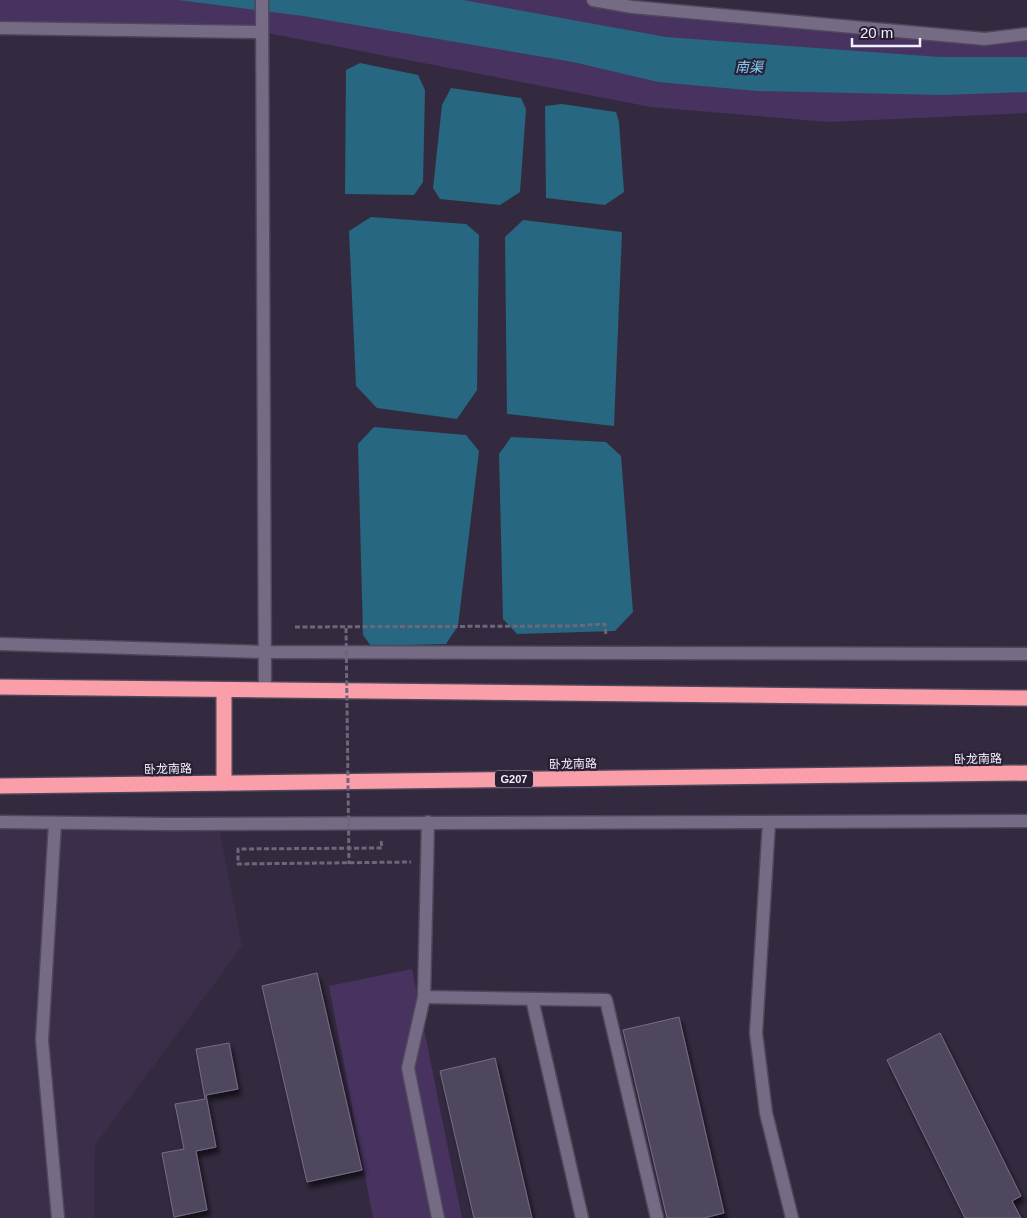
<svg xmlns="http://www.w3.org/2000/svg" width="1027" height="1218" font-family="Arial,'Noto Sans SC',sans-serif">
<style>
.built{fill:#3a2e4a}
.green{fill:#473260}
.water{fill:#276781}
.building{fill:#50465d;stroke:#776d86;filter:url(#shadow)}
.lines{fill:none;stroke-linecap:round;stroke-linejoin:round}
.lane-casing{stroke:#4f475a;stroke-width:15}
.street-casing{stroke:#4f475a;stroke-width:15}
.secondary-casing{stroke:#4f475a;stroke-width:15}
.highway-casing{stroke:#4f475a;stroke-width:18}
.path{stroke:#6e6679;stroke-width:3;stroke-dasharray:5 2.5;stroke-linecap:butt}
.lane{stroke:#756b84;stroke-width:12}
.street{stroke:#756b84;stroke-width:12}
.secondary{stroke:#756b84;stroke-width:12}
.highway{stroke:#fa9ea9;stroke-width:15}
.path-bridge{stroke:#6e6679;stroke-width:3;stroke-dasharray:5 2.5;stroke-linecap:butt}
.labels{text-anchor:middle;stroke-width:4.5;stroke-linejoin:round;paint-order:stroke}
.shield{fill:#292035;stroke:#b7b1c1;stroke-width:1}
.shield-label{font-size:11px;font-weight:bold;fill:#f4effd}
.street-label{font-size:12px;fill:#f4effd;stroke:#292035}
.water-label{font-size:14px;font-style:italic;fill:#80d0f5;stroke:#292035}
</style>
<defs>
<filter id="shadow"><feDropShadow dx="3" dy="5.5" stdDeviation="2.5" flood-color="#0009"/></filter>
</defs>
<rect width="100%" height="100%" fill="#332a3f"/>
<polygon class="built" points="0,822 218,823 242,946 95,1145 94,1218 0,1218"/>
<g class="green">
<polygon points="0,0 593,0 985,39 1027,34 1027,113 828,122 651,107 262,32 0,28"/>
<polygon points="412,969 462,1218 373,1218 329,986"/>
</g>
<g class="water">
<polygon points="178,0 463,0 666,37 940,57 1027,57 1027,92 943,95 757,91 658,82 573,62 303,16"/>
<polygon points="360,63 418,75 425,90 423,182 414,195 345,194 346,70"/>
<polygon points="451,88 521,98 526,109 520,192 500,205 440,199 433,188 442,105"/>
<polygon points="562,104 616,112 619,122 624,192 605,205 546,198 545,106"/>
<polygon points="371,217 466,224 479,235 477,390 457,419 377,408 356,386 349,231"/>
<polygon points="523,220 622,232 614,426 507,414 505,237"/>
<polygon points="374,427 466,435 479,451 458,626 446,644 371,646 363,635 358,444"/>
<polygon points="511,437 606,442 621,456 633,612 615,631 517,634 503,619 499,454"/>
</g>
<g class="building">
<polygon points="317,973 362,1170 307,1182 262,986"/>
<polygon points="679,1017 724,1213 704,1218 667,1218 623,1030"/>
<polygon points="940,1033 1021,1196 1012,1201 1021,1218 965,1218 887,1060"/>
<polygon points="229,1043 238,1089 206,1095 216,1147 196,1151 207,1210 174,1217 162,1153 184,1149 175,1104 205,1099 196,1049"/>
<polygon points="495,1058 532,1218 474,1218 440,1071"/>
</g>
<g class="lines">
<defs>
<g id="lane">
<polyline points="0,28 262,32"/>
<polyline points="428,822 424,997 606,1000 657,1218"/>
<polyline points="769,822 756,1033 766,1113 792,1218"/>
<polyline points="424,997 408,1068 438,1218"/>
<polyline points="532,999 582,1218"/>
</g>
<g id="street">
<polyline points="262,0 265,690"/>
<polyline points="593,0 632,7 985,39 1027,34"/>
<polyline points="55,823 42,1040 58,1218"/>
</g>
<g id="secondary">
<polyline points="0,644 265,652 1027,654"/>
<polyline points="0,822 170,824 1027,821"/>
</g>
<g id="highway">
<polyline points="0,687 1027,698"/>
<polyline points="224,783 224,690"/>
<polyline points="0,786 1027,773"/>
</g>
</defs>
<use href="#lane" class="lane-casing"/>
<use href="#street" class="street-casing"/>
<use href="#secondary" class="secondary-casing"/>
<use href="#highway" class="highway-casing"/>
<g class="path">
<polyline points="295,627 570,626 605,624 606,636"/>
<polyline points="381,841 382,848 238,849 238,864 411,862"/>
</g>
<use href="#lane" class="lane"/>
<use href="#street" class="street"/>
<use href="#secondary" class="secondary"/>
<use href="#highway" class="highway"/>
<polyline class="path-bridge" points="346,628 349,864"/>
</g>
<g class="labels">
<rect class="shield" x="495" y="770.5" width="38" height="17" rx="4"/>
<g class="shield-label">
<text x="514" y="783">G207</text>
</g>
<g class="street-label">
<text transform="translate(978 759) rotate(-1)" y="4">卧龙南路</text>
<text transform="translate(573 764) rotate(-1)" y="4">卧龙南路</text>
<text transform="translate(168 769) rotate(-1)" y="4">卧龙南路</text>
</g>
<g class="water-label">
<text x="749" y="72">南渠</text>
</g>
</g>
<path d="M852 38v8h68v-8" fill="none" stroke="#f4effd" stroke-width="2.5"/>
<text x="860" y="38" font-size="15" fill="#f4effd" stroke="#292035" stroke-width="4" paint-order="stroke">20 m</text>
</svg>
